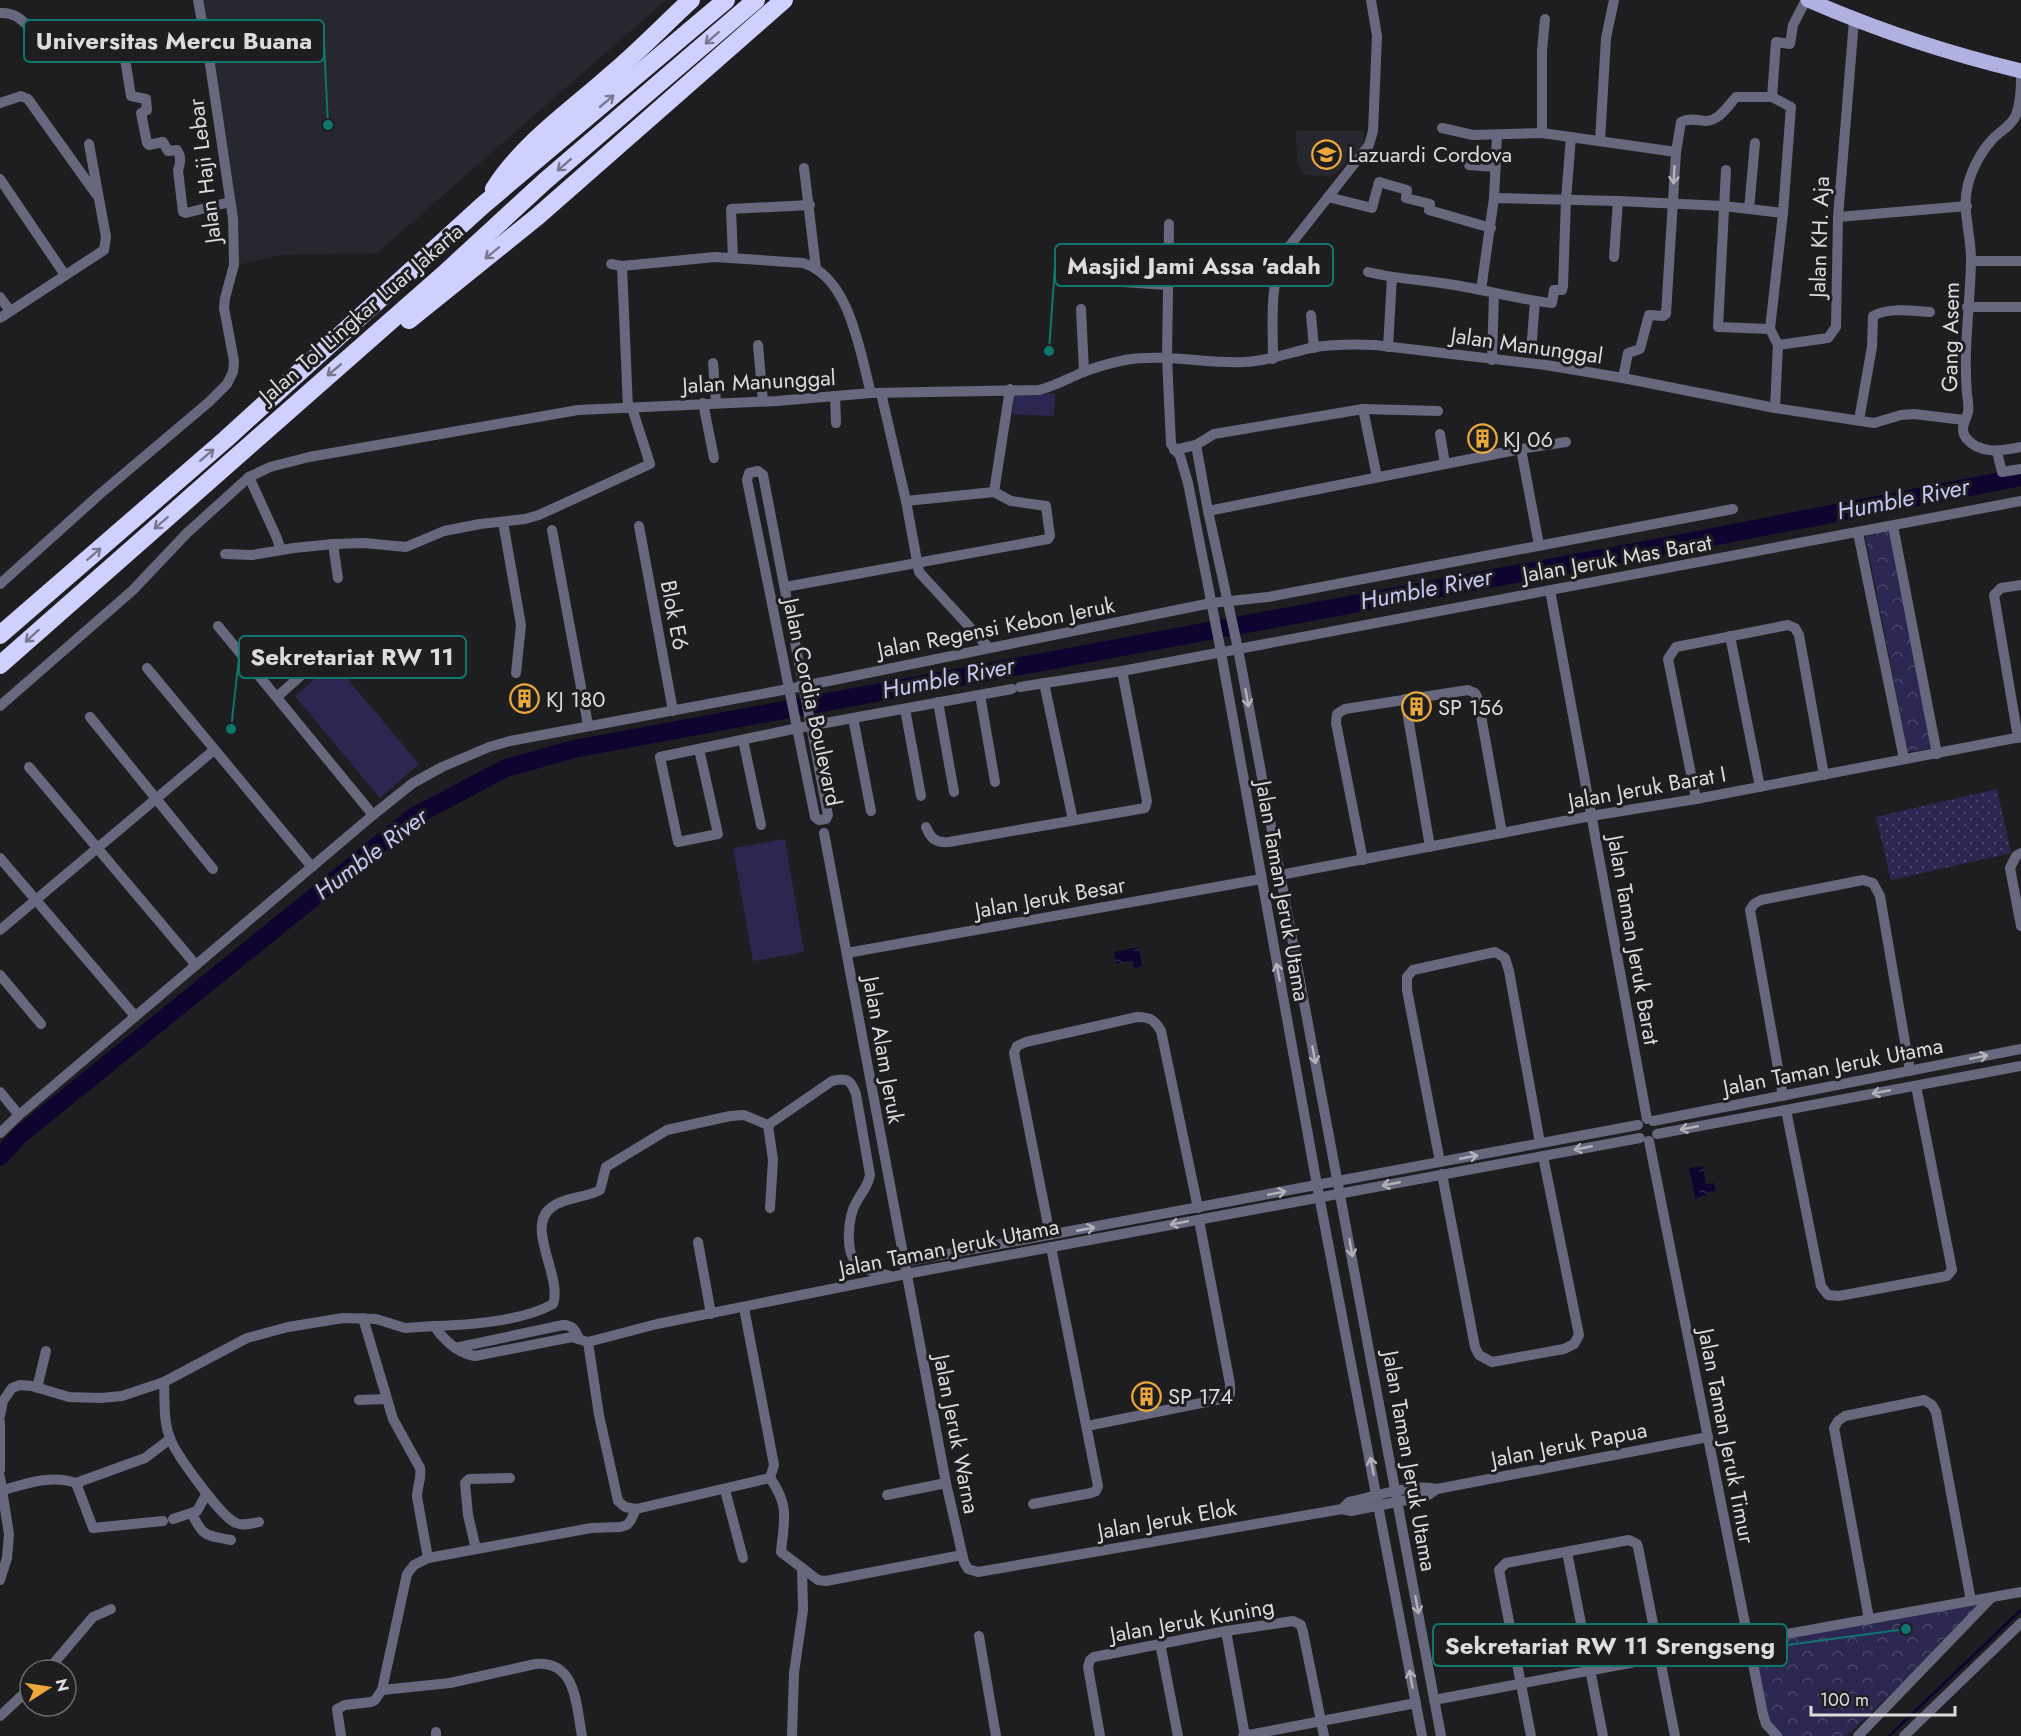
<svg xmlns="http://www.w3.org/2000/svg" width="2021" height="1736" font-family="Jost,sans-serif">
<style>
.built{fill:#26272f}
.grass{fill:url(#grass-dots)}
.park{fill:url(#park-crowns)}
.garden{fill:#2b2751}
.water{fill:url(#water-ripples)}
.lines{fill:none;stroke-linecap:round;stroke-linejoin:round}
.stream{stroke:#0e042f;stroke-width:3}
.river{stroke:#0e042f;stroke-width:18}
.street{stroke:#67677e;stroke-width:10}
.primary{stroke:#b1b1e1;stroke-width:15}
.highway{stroke:#d0d0fe;stroke-width:18}
.oneway{stroke:#777790}
.oneway2{stroke:#b3b3bc}
.labels{text-anchor:middle;stroke-width:6;stroke-linejoin:round;paint-order:stroke}
.poi-label{font-size:22px;fill:#dcdcde;stroke:#1e1e21;text-anchor:start}
.street-label{font-size:22px;fill:#dcdcde;stroke:#1e1e21}
.water-label{font-size:24px;font-style:italic;fill:#c7c7f6;stroke:#1e1e21}
.leader{fill:none;stroke:#0f766e;stroke-width:2}
.callout-dot{fill:#0f766e;stroke:#1e1e21;stroke-width:2}
.callout{fill:#1e1e21;stroke:#0f766e;stroke-width:2}
.callout-label{font-size:24px;text-anchor:middle;font-weight:bold;fill:#dcdcde}
</style>
<defs>
<pattern id="grass-dots" width="8" height="8" patternUnits="userSpaceOnUse" patternTransform="scale(1.5)"><rect width="8" height="8" fill="#2b2751"/><path d="M2 2h.1M6 6h.1" fill="none" stroke="#49466a" stroke-width="1.8" stroke-linecap="round"/></pattern>
<pattern id="park-crowns" width="20" height="18" patternUnits="userSpaceOnUse" patternTransform="scale(1.5)"><rect width="20" height="18" fill="#2b2751"/><path d="M2 6a3 3 0 1 1 6 0M12 15a3 3 0 1 1 6 0" fill="none" stroke="#49466a"/></pattern>
<pattern id="water-ripples" width="26" height="14" patternUnits="userSpaceOnUse" patternTransform="scale(1.5)"><rect width="26" height="14" fill="#0e042f"/><path d="M2 4q2-2 4 0t4 0M15 11q2-2 4 0t4 0" fill="none" stroke="#30284d"/></pattern>
</defs>
<rect width="100%" height="100%" fill="#1e1e21"/>
<g class="built">
<polygon points="197,0 666,0 377,253 280,255 238,265"/>
<polygon points="1296,131 1364,131 1364,147 1333,176 1304,175 1297,161"/>
</g>
<polygon class="grass" points="1997,789 2011,853 1891,880 1876,817"/>
<g class="park">
<polygon points="1889,529 1932,748 1908,752 1865,534"/>
<polygon points="1988,1600 1847,1736 1776,1736 1767,1726 1750,1646"/>
</g>
<g class="garden">
<polygon points="1014,392 1055,394 1054,416 1013,414"/>
<polygon points="334,663 419,764 380,798 295,696"/>
<polygon points="785,839 804,952 753,961 733,848"/>
</g>
<g class="water">
<polygon points="1139,947 1142,966 1134,968 1132,961 1116,964 1114,952"/>
<polygon points="1703,1166 1706,1184 1714,1183 1716,1191 1708,1192 1708,1195 1695,1198 1689,1168"/>
</g>
<g class="lines">
<polyline class="stream" points="1889,1736 2021,1610"/>
<polyline class="river" points="0,1157 20,1135 413,817 506,768 574,749 1666,546 2021,477"/>
<g class="street">
<path d="M0,13C23,11 28,34 48,38C67,42 94,39 114,39L121,41L123,46L131,96L146,99L147,110L141,113L147,143L149,145L163,142L168,151L177,150C181,156 181,163 178,170L183,212L186,213L230,202"/>
<path d="M2021,79C2021,90 2020,104 2016,115C2011,127 1999,131 1991,141C1980,153 1970,173 1967,189C1962,211 1972,239 1971,262C1970,307 1963,349 1967,394C1968,400 1969,406 1968,412C1966,421 1959,428 1966,438C1980,455 2002,451 2021,447"/>
<polyline points="1772,97 1776,42 1790,44 1793,25 1806,0"/>
<polyline points="0,103 21,96 28,99 96,194"/>
<polyline points="1442,128 1473,135 1542,133 1676,152 1666,314 1663,316 1649,315 1640,349 1628,353 1623,378"/>
<polyline points="1542,133 1542,51 1545,19"/>
<polyline points="1600,141 1606,38 1614,0"/>
<path d="M1676,152L1681,122C1689,118 1697,120 1705,121C1719,121 1727,107 1736,97H1772L1791,107L1783,213"/>
<polyline points="1469,165 1496,167"/>
<polyline points="804,168 816,269"/>
<polyline points="1726,170 1718,327 1770,329"/>
<polyline points="0,179 65,275"/>
<polyline points="1328,197 1372,208 1379,182 1407,190 1406,198 1430,204 1429,210 1491,228"/>
<polyline points="1494,198 1497,135"/>
<polyline points="1749,209 1755,143"/>
<polyline points="1838,217 1967,206"/>
<polyline points="1169,224 1167,358 1171,444 1180,456 1188,483 1220,647 1317,1185 1422,1736"/>
<polyline points="1614,257 1618,201"/>
<polyline points="733,258 731,209 810,205"/>
<polyline points="1971,261 2021,261"/>
<path d="M611,264L622,266L715,257L803,263C850,277 860,353 871,393"/>
<polyline points="622,266 628,408"/>
<path d="M1368,272C1400,280 1432,280 1465,287C1494,292 1522,300 1552,303L1554,290H1562L1563,286L1566,199L1571,137"/>
<polyline points="1108,281 1167,285"/>
<polyline points="1481,290 1494,198 1618,201 1724,206 1783,213 1770,329 1778,345 1775,408"/>
<polyline points="0,297 10,311"/>
<polyline points="1967,307 2021,307"/>
<polyline points="1081,309 1084,372"/>
<polyline points="1311,315 1314,348"/>
<polyline points="0,318 104,250 106,237 89,144"/>
<polyline points="758,345 763,401"/>
<polyline points="1778,345 1828,338 1836,327 1838,217 1854,20"/>
<polyline points="1388,347 1392,277"/>
<polyline points="1531,351 1535,301"/>
<path d="M1273,359C1273,323 1269,286 1284,253L1369,145L1373,131L1377,36L1371,0"/>
<polyline points="1492,360 1494,293"/>
<polyline points="713,363 716,403"/>
<polyline points="881,393 906,501 919,572 989,648"/>
<polyline points="835,396 836,423"/>
<polyline points="703,403 714,458"/>
<polyline points="1363,409 1377,477"/>
<path d="M1859,420L1872,347L1873,316C1889,307 1912,311 1930,312"/>
<polyline points="1440,434 1445,464"/>
<polyline points="1196,445 1208,511 1238,649 1441,1736"/>
<polyline points="1521,449 1539,545"/>
<polyline points="1174,450 1196,445 1214,434 1363,409 1438,411"/>
<polyline points="1997,452 2002,472 2021,469"/>
<polygon points="758,471 763,475 828,815 826,819 819,820 815,817 747,480 749,473"/>
<polyline points="249,477 276,536 281,550"/>
<polyline points="906,501 994,492 1010,389"/>
<polyline points="1208,511 1521,449 1566,442"/>
<polyline points="503,522 521,625 516,673"/>
<polyline points="639,526 673,711"/>
<polyline points="1893,526 1937,754"/>
<polyline points="552,530 588,725"/>
<polyline points="1858,533 1904,759"/>
<polyline points="333,544 338,578"/>
<polyline points="225,554 252,555 294,548 333,544 364,543 406,547 444,531 480,524 525,519 539,515 650,464 632,408"/>
<polyline points="0,584 100,494 209,402 227,384 233,372 234,361 224,308 225,298 234,265 233,219 210,64 198,0"/>
<polyline points="785,587 1048,539 1050,536 1046,506 1011,501 994,492"/>
<polyline points="1550,590 1647,1119"/>
<polyline points="218,626 373,815"/>
<polyline points="1730,636 1760,787"/>
<polyline points="147,668 312,867"/>
<polyline points="1044,683 1073,820"/>
<polyline points="1020,687 1122,671 2021,501"/>
<polyline points="980,695 995,782"/>
<polyline points="277,697 308,669"/>
<polyline points="1405,699 1430,847"/>
<polyline points="938,702 954,792"/>
<path d="M0,706L133,590L187,533L249,477L270,467L309,457L578,410L777,401L871,393L1039,390C1055,386 1067,379 1081,373C1095,367 1111,363 1125,360C1165,353 1205,364 1244,362C1269,361 1291,352 1315,347C1335,344 1355,344 1375,345L1546,365L1623,378L1775,408L1874,423L1901,415L1914,414L1964,420"/>
<polyline points="905,709 921,796"/>
<polyline points="90,717 213,869"/>
<polyline points="853,718 871,811"/>
<polyline points="2018,738 1994,595 2001,588 2021,585"/>
<polyline points="743,740 761,825"/>
<polyline points="699,749 718,834 678,842 660,757 798,728 1012,689"/>
<polyline points="29,767 196,965"/>
<polyline points="1696,799 1668,659 1676,647 1788,625 1795,628 1799,635 1824,775"/>
<path d="M926,827C931,839 936,843 949,842L1145,808L1147,801L1122,671"/>
<path d="M824,833L946,1483L964,1562L968,1569L978,1572L1342,1509L1349,1502C1374,1497 1412,1483 1437,1489L1708,1437"/>
<polyline points="2021,853 2016,856 2010,868 2021,926"/>
<polyline points="0,858 135,1016"/>
<polyline points="1363,860 1336,723 1337,714 1345,709 1468,690 1475,693 1478,699 1502,833"/>
<polyline points="1280,875 1591,816 1696,799 2021,737"/>
<polyline points="0,930 214,750"/>
<polyline points="847,953 1261,879"/>
<polyline points="0,975 41,1024"/>
<polyline points="0,1092 19,1115"/>
<polyline points="1783,1096 1750,910 1754,904 1761,900 1863,880 1873,883 1880,896 1910,1071"/>
<polyline points="1786,1110 1821,1286 1828,1295 1839,1296 1947,1276 1952,1270 1916,1086"/>
<polyline points="1653,1121 2021,1049"/>
<polyline points="768,1125 773,1160 770,1208"/>
<polyline points="0,1133 19,1115 373,815 413,783 442,767 489,747 510,741 804,686 1211,603 1268,597 1733,509"/>
<polyline points="1657,1134 2021,1066"/>
<polyline points="1649,1141 1763,1714 1766,1724 1777,1736"/>
<polyline points="1440,1162 1407,990 1407,977 1413,970 1495,952 1505,958 1509,971 1540,1143"/>
<polyline points="1442,1174 1475,1347 1479,1355 1492,1362 1564,1349 1574,1344 1579,1335 1543,1156"/>
<path d="M1050,1235L1014,1053L1017,1046L1026,1042L1137,1017C1150,1017 1155,1020 1161,1031L1198,1208"/>
<polyline points="698,1242 711,1314"/>
<polyline points="904,1262 1638,1125"/>
<path d="M363,1318L393,1419L420,1468C422,1479 417,1486 417,1497L428,1558"/>
<path d="M434,1326C468,1325 523,1321 553,1304C563,1277 524,1226 552,1207C565,1197 586,1198 600,1190L606,1167L667,1130L730,1116L744,1115L768,1125L832,1081C847,1077 851,1080 856,1094L870,1175C868,1186 862,1192 857,1201C848,1216 844,1253 858,1264C866,1271 880,1273 890,1276"/>
<polyline points="588,1342 599,1415 618,1501 625,1507 636,1509 770,1478 774,1465 744,1308"/>
<path d="M455,1348L563,1325C573,1325 576,1331 579,1339"/>
<path d="M164,1382C165,1400 163,1421 170,1438C175,1453 221,1517 236,1523C243,1526 251,1524 259,1522"/>
<polyline points="37,1388 46,1351"/>
<polyline points="359,1400 386,1399"/>
<path d="M0,1416L3,1401L12,1388L20,1385L32,1386L69,1397L101,1398L122,1396L164,1382L247,1338L288,1327L343,1318L376,1319L405,1328L434,1326C444,1340 457,1353 475,1356L572,1337L588,1342L657,1324L906,1274L1640,1138"/>
<polyline points="0,1422 0,1470"/>
<polyline points="1087,1426 1221,1399 1230,1394 1230,1384 1199,1220"/>
<polyline points="0,1477 9,1534 7,1558 0,1580"/>
<path d="M770,1478C790,1506 784,1520 781,1552L818,1580L826,1581L962,1555"/>
<polyline points="76,1483 93,1528 163,1521"/>
<polyline points="725,1490 743,1558"/>
<path d="M0,1491C25,1484 51,1474 76,1483L145,1458L170,1439"/>
<polyline points="887,1495 946,1483"/>
<polyline points="1033,1504 1091,1493 1096,1491 1098,1486 1051,1247"/>
<polyline points="1342,1509 1351,1511 1427,1496 1437,1489"/>
<path d="M192,1514C204,1538 206,1535 231,1540"/>
<polyline points="173,1519 197,1511 206,1495"/>
<polyline points="476,1549 468,1515 465,1483 469,1479 510,1478"/>
<polyline points="1567,1552 1603,1736"/>
<polyline points="1869,1619 1834,1428 1838,1421 1845,1416 1924,1400 1932,1405 1936,1412 1971,1601"/>
<polyline points="1226,1631 1245,1736"/>
<polyline points="979,1636 996,1736"/>
<polyline points="1160,1643 1178,1736"/>
<polyline points="48,1670 93,1617 111,1609"/>
<path d="M382,1690L450,1683L535,1664C577,1660 576,1706 582,1736"/>
<polyline points="1434,1700 1747,1641 2021,1592"/>
<polyline points="0,1716 30,1688"/>
<polyline points="436,1732 436,1736"/>
<polyline points="341,1736 337,1709 345,1705 371,1702 375,1700 382,1690 407,1574 414,1565 428,1558 591,1528 620,1527 627,1525 631,1520 636,1509"/>
<polyline points="792,1736 794,1673 803,1610 802,1568"/>
<polyline points="1100,1736 1088,1667 1090,1660 1094,1657 1226,1631 1293,1621 1301,1625 1303,1632 1324,1736"/>
<polyline points="1243,1736 1416,1703"/>
<polyline points="1531,1736 1499,1570 1506,1563 1629,1540 1637,1544 1638,1547 1675,1736"/>
<polyline points="1858,1736 1991,1598"/>
<polyline points="1904,1736 2021,1623"/>
</g>
<path class="primary" d="M1808,0C1879,31 1946,53 2021,71"/>
<g class="highway">
<path d="M494,189C524,142 572,110 613,73C640,50 665,24 691,0"/>
<polyline points="409,320 538,216 784,0"/>
<polyline points="0,635 226,439 482,206 726,0"/>
<polyline points="0,665 444,274 545,181 756,0"/>
</g>
</g>
<defs><path id="oneway-shaft" d="M-6 0H5M1.5-3L5.5 0L1.5 3" fill="none" stroke-width="1.6" stroke-linecap="round" stroke-linejoin="round" transform="scale(1.5)"/></defs>
<g class="oneway">
<use href="#oneway-shaft" transform="translate(712 38) rotate(139)"/>
<use href="#oneway-shaft" transform="translate(607 101) rotate(-40)"/>
<use href="#oneway-shaft" transform="translate(564 165) rotate(139)"/>
<use href="#oneway-shaft" transform="translate(492 253) rotate(141)"/>
<use href="#oneway-shaft" transform="translate(334 370) rotate(140)"/>
<use href="#oneway-shaft" transform="translate(207 455) rotate(-41)"/>
<use href="#oneway-shaft" transform="translate(161 523) rotate(139)"/>
<use href="#oneway-shaft" transform="translate(94 554) rotate(-41)"/>
<use href="#oneway-shaft" transform="translate(32 636) rotate(138)"/>
</g>
<g class="oneway2">
<use href="#oneway-shaft" transform="translate(1674 175) rotate(93)"/>
<use href="#oneway-shaft" transform="translate(1247 698) rotate(80)"/>
<use href="#oneway-shaft" transform="translate(1278 972) rotate(-101)"/>
<use href="#oneway-shaft" transform="translate(1314 1055) rotate(79)"/>
<use href="#oneway-shaft" transform="translate(1979 1057) rotate(-11)"/>
<use href="#oneway-shaft" transform="translate(1881 1092) rotate(169)"/>
<use href="#oneway-shaft" transform="translate(1689 1128) rotate(169)"/>
<use href="#oneway-shaft" transform="translate(1583 1148) rotate(169)"/>
<use href="#oneway-shaft" transform="translate(1469 1157) rotate(-11)"/>
<use href="#oneway-shaft" transform="translate(1391 1184) rotate(169)"/>
<use href="#oneway-shaft" transform="translate(1277 1193) rotate(-11)"/>
<use href="#oneway-shaft" transform="translate(1179 1223) rotate(169)"/>
<use href="#oneway-shaft" transform="translate(1086 1229) rotate(-11)"/>
<use href="#oneway-shaft" transform="translate(1351 1248) rotate(80)"/>
<use href="#oneway-shaft" transform="translate(1372 1466) rotate(-101)"/>
<use href="#oneway-shaft" transform="translate(1417 1605) rotate(79)"/>
<use href="#oneway-shaft" transform="translate(1411 1679) rotate(-100)"/>
</g>
<defs>
<symbol id="school-ring" viewBox="-11 -11 22 22"><circle r="9.5" fill="#1e1e21" stroke="#eda83b" stroke-width="1.5"/><path d="M0-5L7-2L0 1L-7-2ZM-4 1L0 2.5L4 1V4Q0 6-4 4Z" fill="#eda83b"/></symbol>
<symbol id="building-ring" viewBox="-11 -11 22 22"><circle r="9.5" fill="#1e1e21" stroke="#eda83b" stroke-width="1.5"/><path d="M-4-6H4V6H1V3H-1V6H-4ZM-2.5-4.3h1.7v1.8h-1.7ZM.8-4.3h1.7v1.8H.8ZM-2.5-1h1.7V.8h-1.7ZM.8-1h1.7V.8H.8Z" fill="#eda83b"/></symbol>
</defs>
<g fill-rule="evenodd">
<use href="#school-ring" x="1310" y="138" width="33" height="33"/>
<use href="#building-ring" x="1466" y="422" width="33" height="33"/>
<use href="#building-ring" x="508" y="682" width="33" height="33"/>
<use href="#building-ring" x="1400" y="690" width="33" height="33"/>
<use href="#building-ring" x="1130" y="1380" width="33" height="33"/>
</g>
<g class="labels">
<g class="poi-label">
<text x="1348" y="162">Lazuardi Cordova</text>
<text x="1503" y="447">KJ 06</text>
<text x="546" y="707">KJ 180</text>
<text x="1438" y="715">SP 156</text>
<text x="1168" y="1404">SP 174</text>
</g>
<g class="street-label">
<text transform="translate(204 171) rotate(-97)" y="8">Jalan Haji Lebar</text>
<text transform="translate(1819 237) rotate(-88)" y="8">Jalan KH. Aja</text>
<text transform="translate(361 313) rotate(-41)" y="8">Jalan Tol Lingkar Luar Jakarta</text>
<text transform="translate(1950 337) rotate(-89)" y="8">Gang Asem</text>
<text transform="translate(1527 345) rotate(8)" y="8">Jalan Manunggal</text>
<text transform="translate(759 381) rotate(-3)" y="8">Jalan Manunggal</text>
<text transform="translate(1617 558) rotate(-10)" y="8">Jalan Jeruk Mas Barat</text>
<text transform="translate(675 615) rotate(79)" y="8">Blok E6</text>
<text transform="translate(996 627) rotate(-11)" y="8">Jalan Regensi Kebon Jeruk</text>
<text transform="translate(813 702) rotate(78)" y="8">Jalan Cordia Boulevard</text>
<text transform="translate(1647 787) rotate(-10)" y="8">Jalan Jeruk Barat I</text>
<text transform="translate(1283 891) rotate(80)" y="8">Jalan Taman Jeruk Utama</text>
<text transform="translate(1050 897) rotate(-10)" y="8">Jalan Jeruk Besar</text>
<text transform="translate(1634 940) rotate(80)" y="8">Jalan Taman Jeruk Barat</text>
<text transform="translate(884 1050) rotate(80)" y="8">Jalan Alam Jeruk</text>
<text transform="translate(1833 1066) rotate(-11)" y="8">Jalan Taman Jeruk Utama</text>
<text transform="translate(949 1247) rotate(-11)" y="8">Jalan Taman Jeruk Utama</text>
<text transform="translate(957 1434) rotate(79)" y="8">Jalan Jeruk Warna</text>
<text transform="translate(1727 1436) rotate(79)" y="8">Jalan Taman Jeruk Timur</text>
<text transform="translate(1569 1444) rotate(-11)" y="8">Jalan Jeruk Papua</text>
<text transform="translate(1410 1461) rotate(80)" y="8">Jalan Taman Jeruk Utama</text>
<text transform="translate(1167 1519) rotate(-10)" y="8">Jalan Jeruk Elok</text>
<text transform="translate(1192 1620) rotate(-10)" y="8">Jalan Jeruk Kuning</text>
</g>
<g class="water-label">
<text transform="translate(1903 499) rotate(-11)" y="8">Humble River</text>
<text transform="translate(1426 589) rotate(-11)" y="8">Humble River</text>
<text transform="translate(948 678) rotate(-11)" y="8">Humble River</text>
<text transform="translate(371 854) rotate(-37)" y="8">Humble River</text>
</g>
</g>
<path class="leader" d="M328 125L324 41M1049 351L1055 265M231 729L239 657M1906 1629L1787 1645"/>
<g class="callout-dot">
<circle cx="328" cy="125" r="6"/>
<circle cx="1049" cy="351" r="6"/>
<circle cx="231" cy="729" r="6"/>
<circle cx="1906" cy="1629" r="6"/>
</g>
<g class="callout">
<rect x="24" y="20" width="300" height="42" rx="6"/>
<rect x="1055" y="244" width="278" height="42" rx="6"/>
<rect x="239" y="636" width="227" height="42" rx="6"/>
<rect x="1433" y="1624" width="354" height="42" rx="6"/>
</g>
<g class="callout-label">
<text x="174" y="49">Universitas Mercu Buana</text>
<text x="1194" y="274">Masjid Jami Assa 'adah</text>
<text x="352" y="665">Sekretariat RW 11</text>
<text x="1610" y="1654">Sekretariat RW 11 Srengseng</text>
</g>
<g transform="translate(48 1688) rotate(78)"><circle r="28" fill="#1e1e21" stroke="#6a6a6d" stroke-width="1.5"/>
<path d="M0-4.5L10 22L0 15L-10 22Z" fill="#eda83b"/>
<text y="-9" font-size="16" font-weight="bold" text-anchor="middle" fill="#dcdcde">N</text>
</g>
<path d="M1811 1706v9h144v-9" fill="none" stroke="#dcdcde" stroke-width="3"/>
<text x="1820" y="1706" font-size="18" fill="#dcdcde" stroke="#1e1e21" stroke-width="4.5" paint-order="stroke">100 m</text>
</svg>
